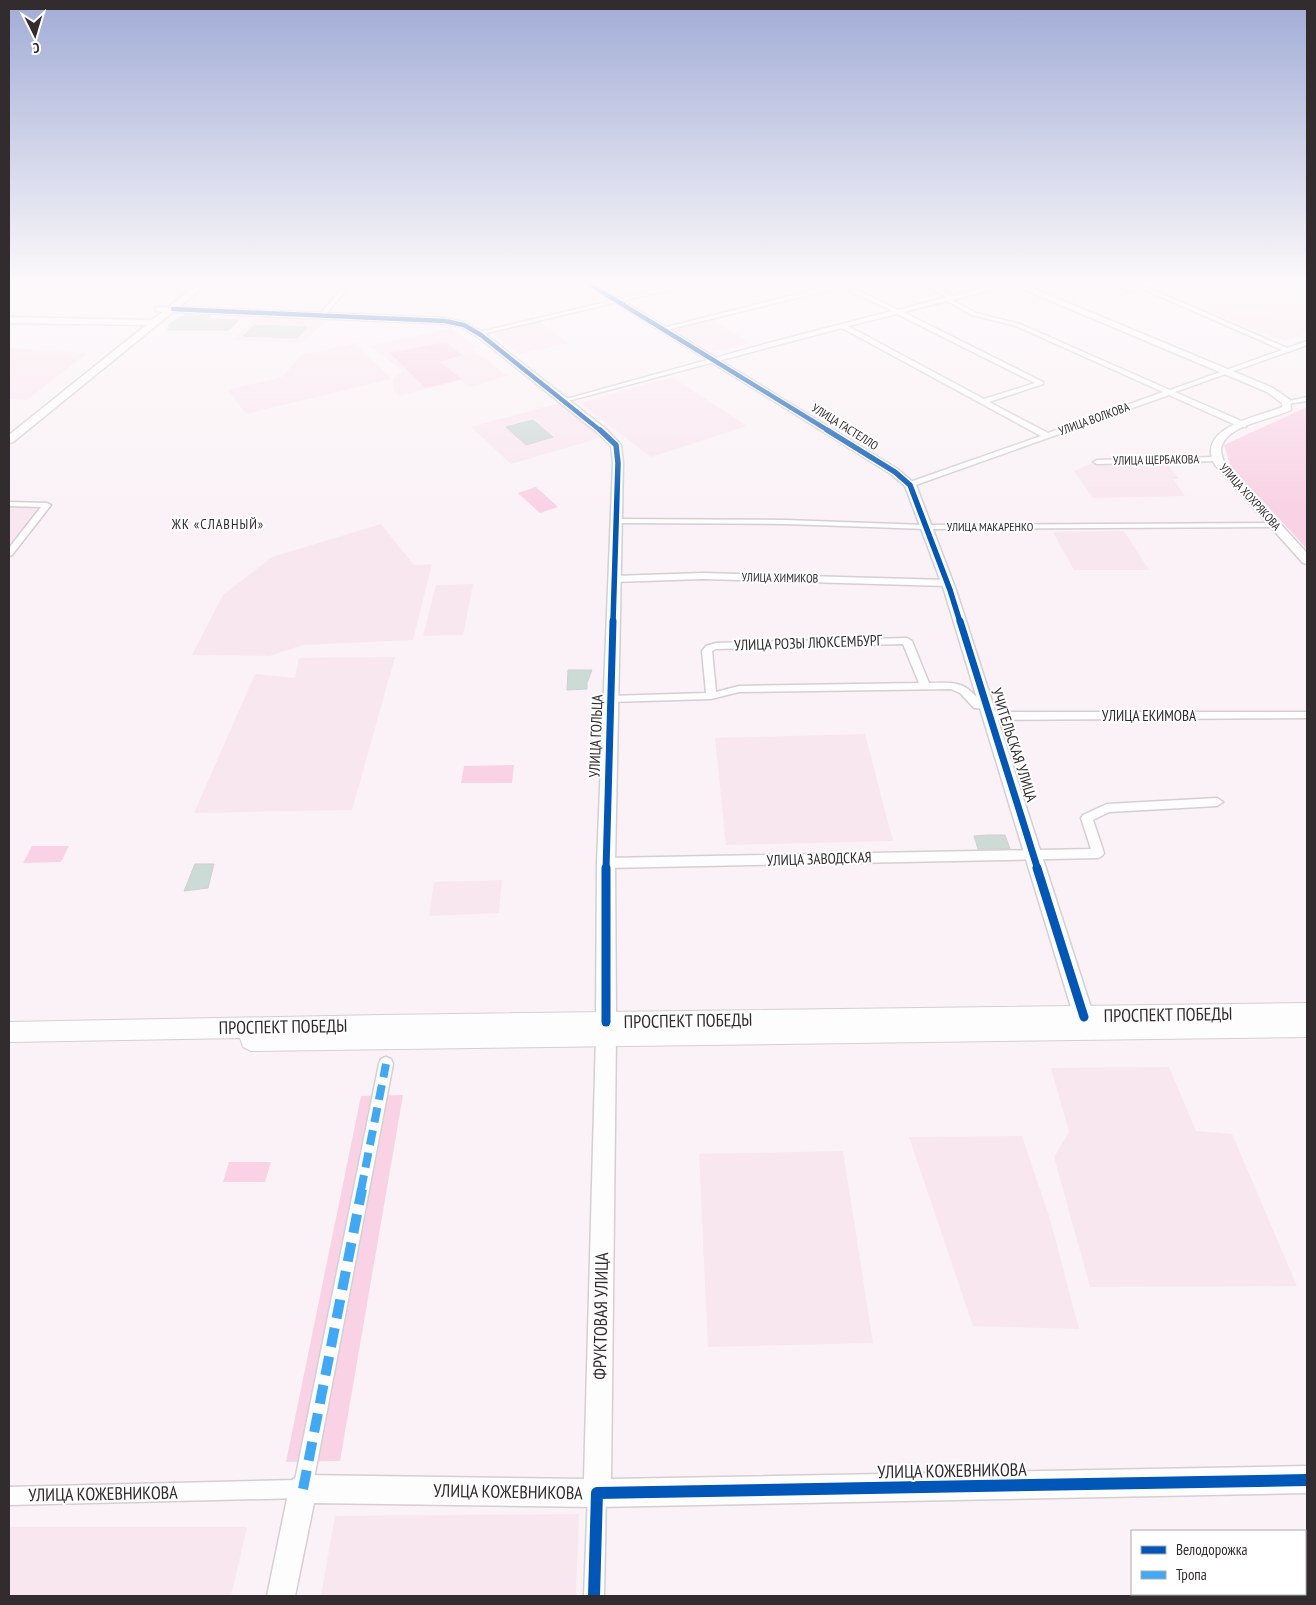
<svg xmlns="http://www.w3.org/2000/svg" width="1316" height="1605" font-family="'PT Sans Narrow',sans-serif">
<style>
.built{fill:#f9e7ef}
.green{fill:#f9d3e5}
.building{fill:#ccdbd6;stroke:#d1d0d1}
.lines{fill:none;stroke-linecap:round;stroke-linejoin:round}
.street-casing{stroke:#d5cfd1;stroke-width:3}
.secondary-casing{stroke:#d5cfd1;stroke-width:3}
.primary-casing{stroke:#d5cfd1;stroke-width:2}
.street{fill:#fefdfe;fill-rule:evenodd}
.secondary{fill:#fefdfe;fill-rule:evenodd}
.primary{fill:#fefdfe;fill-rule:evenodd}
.quiet-far1{stroke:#3fa9f5;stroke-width:8;stroke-dasharray:15 8;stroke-linecap:butt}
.quiet{stroke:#3fa9f5;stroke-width:10;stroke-dasharray:19 10;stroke-linecap:butt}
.cycleway-far4-casing{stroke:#fff;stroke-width:6}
.cycleway-far3-casing{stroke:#fff;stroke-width:8}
.cycleway-far2-casing{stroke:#fff;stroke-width:10}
.cycleway-far1-casing{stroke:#fff;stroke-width:12}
.cycleway-casing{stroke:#fff;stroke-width:15}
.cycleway-far4{stroke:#0057b8;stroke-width:4.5}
.cycleway-far3{stroke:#0057b8;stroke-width:5.5}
.cycleway-far2{stroke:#0057b8;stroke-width:7}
.cycleway-far1{stroke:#0057b8;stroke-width:9}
.cycleway{stroke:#0057b8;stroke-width:12}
.labels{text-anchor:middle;stroke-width:4;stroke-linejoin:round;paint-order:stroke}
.far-street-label{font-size:12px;fill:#332c2f;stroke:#fff}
.far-neighbourhood-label{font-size:14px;letter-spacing:1px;fill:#332c2f;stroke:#fff}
.street-label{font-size:15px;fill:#332c2f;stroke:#fff}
.near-street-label{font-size:18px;fill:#332c2f;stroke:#fff}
</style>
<rect width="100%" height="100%" fill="#faf2f6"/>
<g class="built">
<polygon points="86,282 182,282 171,291 135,289 123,298 68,295"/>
<polygon points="602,282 633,282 643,292 625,296"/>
<polygon points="1132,282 1307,282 1307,333 1285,341"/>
<polygon points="384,292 416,293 406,306 373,305"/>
<polygon points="258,316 328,319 303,343 233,340"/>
<polygon points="712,320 751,343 712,352 672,329"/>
<polygon points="539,321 569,343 519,354 491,332"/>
<polygon points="451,328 477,347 472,349 507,376 470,387 461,380 400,396 393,390 393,379 403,371 370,346"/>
<polygon points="356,343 391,379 246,414 228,390 282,377 302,355"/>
<polygon points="9,348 87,353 27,400 9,399"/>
<polygon points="672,377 747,426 651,457 580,403"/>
<polygon points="559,403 603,437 511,464 471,427"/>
<polygon points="1165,462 1179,479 1173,479 1185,496 1093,498 1074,471 1093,463"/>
<polygon points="9,507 41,507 9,545"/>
<polygon points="381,524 414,565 432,564 413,640 303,645 270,656 192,655 223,595 272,557"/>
<polygon points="1124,531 1149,570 1074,570 1053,532"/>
<polygon points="473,584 463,635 423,636 436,585"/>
<polygon points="395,657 352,810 194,813 255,674 295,678 299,658"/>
<polygon points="865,734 893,841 726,845 715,738"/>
<polygon points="502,880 499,913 429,916 434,882"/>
<polygon points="1169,1067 1196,1131 1232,1134 1297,1286 1090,1287 1054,1157 1069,1132 1051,1068"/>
<polygon points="1022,1136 1050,1219 1079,1329 973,1326 909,1137"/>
<polygon points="843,1151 873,1343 708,1347 699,1154"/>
<polygon points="579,1514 576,1596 321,1596 335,1516"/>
<polygon points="9,1527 247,1527 231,1596 9,1596"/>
<polygon points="1305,1531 1307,1531 1307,1596 1139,1596 1138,1594 1305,1594"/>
</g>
<g class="green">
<polygon points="446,342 462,355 440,362 462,379 425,388 390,353"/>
<polygon points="1307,407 1307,549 1231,467 1224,445"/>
<polygon points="536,487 537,488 558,507 540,513 518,493"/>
<polygon points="514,765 512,783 461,783 464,766"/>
<polygon points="32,846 69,846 61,862 23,863"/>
<polygon points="403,1095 340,1461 286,1462 361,1096"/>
<polygon points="229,1162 271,1162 265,1182 223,1182"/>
</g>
<g class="building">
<polygon points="185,315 210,316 207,319 239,320 229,330 167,330 171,327 168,326 178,318"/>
<polygon points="254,325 307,327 297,338 243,336"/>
<polygon points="533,420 553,437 526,445 506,427"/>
<polygon points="568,670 592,670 587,683 587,689 567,690"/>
<polygon points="987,835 1005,835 1010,849 978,849 974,836"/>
<polygon points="195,864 214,864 208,888 184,891"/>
</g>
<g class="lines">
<defs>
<g id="street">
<polygon points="348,282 353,282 323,317 319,317 319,315"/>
<polygon points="691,282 702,282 478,335 475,333"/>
<path d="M835,282H842L898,310L947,297L918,282H925L953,296L1006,282H1013V284L952,300L976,313L1020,324L1170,390L1282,350L1145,290V288H1149L1287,348L1307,341V345L1175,392L1246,423V427H1240L1169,395L910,487L906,485L907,483L1041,436L842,328L564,402L559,401L776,341L892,311L842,287L662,331L659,329L838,284ZM947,301L972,315L1016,326L1163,392L1048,433L989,402L1043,384V382L903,312ZM897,314L1035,383L984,399L848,326Z"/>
<polygon points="1109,282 1117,282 1134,291 1129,292"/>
<polygon points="1307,397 1307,401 1287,404 1284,402"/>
<polygon points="1216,457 1220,459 1219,461 1097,464 1093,462 1097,460"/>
<polygon points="9,502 47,503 51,505 12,555 9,556 9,548 41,507 9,506"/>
<polygon points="613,519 786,520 926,525 1275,523 1279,525 1275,527 926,529 786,524 616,523 613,523"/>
<polygon points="703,573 947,580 951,583 947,586 703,579 614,582 610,579 614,576"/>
<path d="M907,638L912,641L929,683C942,683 957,681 968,689C978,697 977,701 991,705L992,707L991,709L974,708L960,693L951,689L739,692L711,699L610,702L605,699L610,696L706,693L702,651L706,646L716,643ZM903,644L919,683L739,686L716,692L712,651L716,649Z"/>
<polygon points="990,712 1307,712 1307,718 990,720 985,716"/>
<polygon points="1217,798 1223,802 1217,806 1109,812 1093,820 1104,853 1102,856 1098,858 606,868 602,866 600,863 602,860 606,858 1091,849 1081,818 1083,815 1107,804"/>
<polygon points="386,1057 391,1059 393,1064 312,1489 310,1496 303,1498 9,1505 9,1487 295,1480 379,1064 381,1059"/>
<polygon points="597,1484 604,1486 606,1493 604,1596 584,1596 588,1493 590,1486"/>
</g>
<g id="secondary">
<polygon points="199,282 209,282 179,307 445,318 467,323 484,333 607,430 621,445 623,463 615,863 616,1022 611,1029 616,1036 611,1479 1307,1466 1307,1493 597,1507 314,1503 295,1596 267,1596 289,1489 293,1479 303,1475 584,1479 596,1036 601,1029 596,1022 597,863 613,463 611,446 599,434 478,337 461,327 445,324 173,312 13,442 9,443 9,435 146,325 9,323 9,317 152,320 163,312 156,311 156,307 169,307"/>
<polygon points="582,282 592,282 899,470 916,485 956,590 1094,1017 1091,1023 1084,1026 1077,1023 1074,1017 944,590 905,486 891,474"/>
<path d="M1006,282H1018L1273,388L1290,400L1291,410C1273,419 1232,424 1223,443C1219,449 1222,456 1224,462L1307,553V564L1303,563L1215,465C1195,429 1254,417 1277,409L1282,407V403L1267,392Z"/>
</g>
<polygon id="primary" points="1307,1003 1307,1037 251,1051 243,1047 240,1038 9,1042 9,1022 382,1015"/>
</defs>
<use href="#street" class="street-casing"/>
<use href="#secondary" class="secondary-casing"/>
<use href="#primary" class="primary-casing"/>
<use href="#street" class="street"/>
<use href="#secondary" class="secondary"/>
<use href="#primary" class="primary"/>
<polyline class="quiet-far1" points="361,1190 386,1064"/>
<polyline class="quiet" points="303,1489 362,1189"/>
<defs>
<g id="cycleway-far4">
<polyline points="586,282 829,431"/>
<polyline points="173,309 445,321 464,325 481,335 601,431"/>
</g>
<g id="cycleway-far3">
<polyline points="600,430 616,445 618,463 613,622"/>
<polyline points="827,430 895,472 910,485 950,590 960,622"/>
</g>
<g id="cycleway-far2">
<polyline points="960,621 1038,870"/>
<polyline points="606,870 613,621"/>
</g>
<g id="cycleway-far1">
<polyline points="606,868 606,1022"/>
<polyline points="1037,868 1084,1017"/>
</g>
<polyline id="cycleway" points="594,1596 597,1493 1307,1480"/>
</defs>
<use href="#cycleway-far4" class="cycleway-far4-casing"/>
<use href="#cycleway-far3" class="cycleway-far3-casing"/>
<use href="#cycleway-far2" class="cycleway-far2-casing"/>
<use href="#cycleway-far1" class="cycleway-far1-casing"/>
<use href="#cycleway" class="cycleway-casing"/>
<use href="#cycleway-far4" class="cycleway-far4"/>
<use href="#cycleway-far3" class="cycleway-far3"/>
<use href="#cycleway-far2" class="cycleway-far2"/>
<use href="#cycleway-far1" class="cycleway-far1"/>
<use href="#cycleway" class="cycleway"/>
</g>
<linearGradient id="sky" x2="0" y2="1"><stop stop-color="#a1acd6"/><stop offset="0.56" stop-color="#fdf9fb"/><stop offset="1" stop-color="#fdf9fb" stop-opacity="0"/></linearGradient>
<rect width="1316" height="507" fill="url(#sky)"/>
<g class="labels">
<g class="far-street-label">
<text transform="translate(1094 419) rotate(-20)" y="4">УЛИЦА ВОЛКОВА</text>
<text transform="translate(845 427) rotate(32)" y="4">УЛИЦА ГАСТЕЛЛО</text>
<text transform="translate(1156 460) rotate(-1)" y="4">УЛИЦА ЩЕРБАКОВА</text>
<text transform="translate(1250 497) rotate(48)" y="4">УЛИЦА ХОХРЯКОВА</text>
<text x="990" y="531">УЛИЦА МАКАРЕНКО</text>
<text transform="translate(780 578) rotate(1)" y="4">УЛИЦА ХИМИКОВ</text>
</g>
<g class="far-neighbourhood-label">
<text x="218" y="529">ЖК «СЛАВНЫЙ»</text>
</g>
<g class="street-label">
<text transform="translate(808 643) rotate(-2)" y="5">УЛИЦА РОЗЫ ЛЮКСЕМБУРГ</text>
<text x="1149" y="721">УЛИЦА ЕКИМОВА</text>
<text transform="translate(596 736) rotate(-88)" y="5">УЛИЦА ГОЛЬЦА</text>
<text transform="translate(1014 745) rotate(72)" y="5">УЧИТЕЛЬСКАЯ УЛИЦА</text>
<text transform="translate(819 859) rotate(-2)" y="5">УЛИЦА ЗАВОДСКАЯ</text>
</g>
<g class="near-street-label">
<text transform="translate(1168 1015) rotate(-1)" y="6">ПРОСПЕКТ ПОБЕДЫ</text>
<text transform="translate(688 1021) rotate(-1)" y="6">ПРОСПЕКТ ПОБЕДЫ</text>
<text transform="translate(283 1027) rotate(-1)" y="6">ПРОСПЕКТ ПОБЕДЫ</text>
<text transform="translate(601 1316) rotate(-89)" y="6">ФРУКТОВАЯ УЛИЦА</text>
<text transform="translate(952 1471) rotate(-1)" y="6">УЛИЦА КОЖЕВНИКОВА</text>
<text transform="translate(508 1492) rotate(1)" y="6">УЛИЦА КОЖЕВНИКОВА</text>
<text transform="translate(103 1494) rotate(-1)" y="6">УЛИЦА КОЖЕВНИКОВА</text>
</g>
</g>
<rect width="1316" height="1605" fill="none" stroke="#332c2f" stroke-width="20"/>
<rect x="1131" y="1530" width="175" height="65" fill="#ffffff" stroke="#adabac"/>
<rect x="1141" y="1546" width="25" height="8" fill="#0057b8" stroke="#adabac"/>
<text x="1176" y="1555" font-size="15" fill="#332c2f">Велодорожка</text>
<rect x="1141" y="1571" width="25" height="8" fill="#3fa9f5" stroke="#adabac"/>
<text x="1176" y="1580" font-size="15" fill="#332c2f">Тропа</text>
<g transform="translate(35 35) rotate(175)" stroke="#ffffff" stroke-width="4" paint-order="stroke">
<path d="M0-4L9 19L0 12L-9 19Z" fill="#332c2f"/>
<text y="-8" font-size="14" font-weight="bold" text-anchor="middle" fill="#332c2f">С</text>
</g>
</svg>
